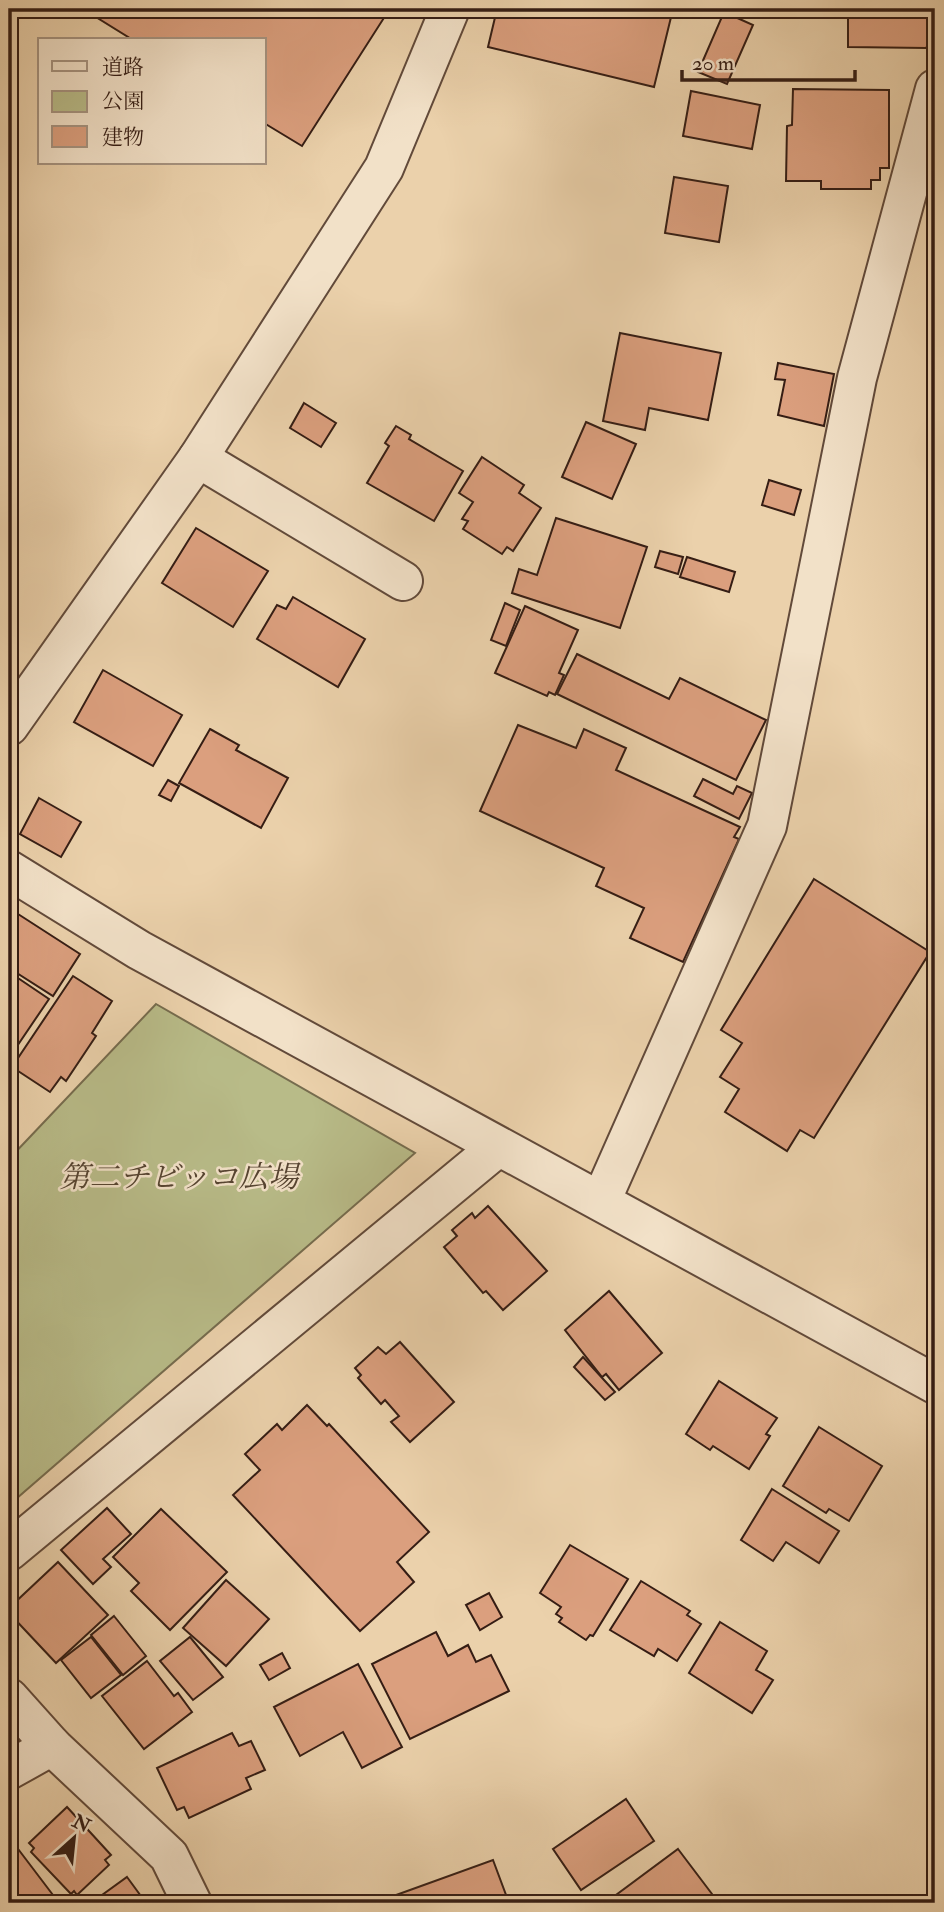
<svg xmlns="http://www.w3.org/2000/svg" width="944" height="1912" font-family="'IM FELL Double Pica','Noto Serif JP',serif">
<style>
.green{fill:#b8bb88;stroke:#766c4e;stroke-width:2}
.building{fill:#db9f7e;stroke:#351d14;stroke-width:2}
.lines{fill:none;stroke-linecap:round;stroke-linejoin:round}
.minor-casing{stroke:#624a3a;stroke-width:42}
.minor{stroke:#f2e1c8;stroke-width:38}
.labels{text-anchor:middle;stroke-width:5;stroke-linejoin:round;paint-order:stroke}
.park-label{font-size:30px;font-style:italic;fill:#564431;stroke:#f2e1c8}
</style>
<rect width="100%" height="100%" fill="#ebd1ab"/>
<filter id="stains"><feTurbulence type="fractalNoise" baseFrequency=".00286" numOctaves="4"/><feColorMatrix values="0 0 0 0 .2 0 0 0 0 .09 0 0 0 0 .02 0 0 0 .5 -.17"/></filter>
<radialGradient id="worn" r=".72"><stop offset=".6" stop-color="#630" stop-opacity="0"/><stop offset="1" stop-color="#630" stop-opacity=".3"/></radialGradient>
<polygon class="green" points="156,1004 415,1153 9,1505 9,1159"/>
<g class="building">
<polygon points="83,9 387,9 389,10 302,146 264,123 264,40 133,40"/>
<polygon points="497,9 673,9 654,87 488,47"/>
<polygon points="753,9 846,9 846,15 753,13"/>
<polygon points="848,9 935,9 935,34 926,48 848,47"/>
<polygon points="724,12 753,25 727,84 698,72"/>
<polygon points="793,89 889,90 889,168 880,168 880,180 871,180 871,189 821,189 821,181 786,181 787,126 792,125"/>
<polygon points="691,91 760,105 752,149 683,136"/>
<polygon points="674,177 728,186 719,242 665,233"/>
<polygon points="620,333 721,353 708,420 649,408 645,430 603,421"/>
<polygon points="778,363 834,374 824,426 778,415 785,380 775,379"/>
<polygon points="304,403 336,423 321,447 290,428"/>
<polygon points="586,422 636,444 612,499 562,477"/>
<polygon points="396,426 411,435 409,439 463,471 434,521 367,483 389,446 385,443"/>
<polygon points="482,457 524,485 519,493 541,508 513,551 507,547 502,554 463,529 468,521 462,519 473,502 459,493"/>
<polygon points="769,480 801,490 794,515 762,505"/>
<polygon points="556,518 647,547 620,628 512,593 519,569 537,575"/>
<polygon points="196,528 268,571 233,627 162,583"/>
<polygon points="660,551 683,557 678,574 655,567"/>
<polygon points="687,557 735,572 729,592 680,577"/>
<polygon points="293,597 365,639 338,687 257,639 277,605 286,609"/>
<polygon points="505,603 520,610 506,646 491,640"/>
<polygon points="525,606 578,630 559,673 564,675 555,695 549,692 547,696 495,673"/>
<polygon points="577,654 669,699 680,678 766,720 736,780 557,694"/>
<polygon points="103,670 182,715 153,766 74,722"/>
<polygon points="518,725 576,748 584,729 626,748 616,770 740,827 734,837 739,839 683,962 630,938 644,908 596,886 604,868 480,811"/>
<polygon points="210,729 239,745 236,750 288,778 261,828 179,783"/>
<polygon points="703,779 733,794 737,786 752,793 739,819 694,796"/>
<polygon points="168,780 179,786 171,801 159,795"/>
<polygon points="39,798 81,822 61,857 20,834"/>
<polygon points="814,879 930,952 814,1138 800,1130 787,1151 725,1112 739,1089 720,1077 742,1043 721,1030"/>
<polygon points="18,914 80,954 53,996 9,968 9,929"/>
<polygon points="9,972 49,999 9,1058"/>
<polygon points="73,976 112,1001 92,1033 96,1036 66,1081 61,1077 50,1092 12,1067"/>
<polygon points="488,1206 547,1271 503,1310 486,1291 483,1293 444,1247 457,1236 452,1230 472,1213 475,1218"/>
<polygon points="609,1291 662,1353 619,1390 606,1374 602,1377 565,1330"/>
<polygon points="400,1342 454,1402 410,1442 391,1422 399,1416 385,1400 381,1404 358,1378 361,1375 355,1368 378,1347 386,1354"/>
<polygon points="583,1357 615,1392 605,1400 574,1367"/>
<polygon points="719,1381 777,1418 766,1434 770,1436 749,1469 713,1446 710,1450 686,1434"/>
<polygon points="307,1405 327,1426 329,1424 429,1532 397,1562 414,1582 360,1631 233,1495 260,1470 245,1454 277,1424 282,1430"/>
<polygon points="819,1427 882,1466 849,1521 829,1509 826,1513 783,1486"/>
<polygon points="772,1489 839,1531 819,1563 786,1542 773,1561 741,1540"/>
<polygon points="107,1508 131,1534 103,1559 111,1567 93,1584 61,1550"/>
<polygon points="161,1509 227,1572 170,1630 131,1591 139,1583 113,1557"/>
<polygon points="570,1545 628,1579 593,1636 590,1635 586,1640 559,1622 562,1618 556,1614 561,1607 540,1593"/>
<polygon points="58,1562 108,1615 56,1663 9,1613 9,1608"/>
<polygon points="226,1580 269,1619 226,1666 183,1628"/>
<polygon points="641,1581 690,1611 687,1615 701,1624 677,1661 658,1649 654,1656 610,1630"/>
<polygon points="489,1593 502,1617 480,1630 466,1605"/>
<polygon points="114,1616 146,1656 123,1675 91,1635"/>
<polygon points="720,1622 767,1651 756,1670 773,1680 752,1713 689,1673"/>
<polygon points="436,1632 448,1656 468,1645 476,1662 491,1655 509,1691 410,1739 372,1664"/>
<polygon points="91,1637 121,1675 91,1698 61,1660"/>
<polygon points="190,1637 223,1677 193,1700 160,1661"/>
<polygon points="282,1653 290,1668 269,1680 260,1665"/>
<polygon points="147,1661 174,1696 178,1693 192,1712 144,1749 102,1696"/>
<polygon points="358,1664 402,1747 362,1768 343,1732 300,1756 274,1707"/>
<polygon points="232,1733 239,1746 251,1741 265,1770 246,1778 251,1789 189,1818 184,1807 177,1810 157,1768"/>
<polygon points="626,1799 654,1841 581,1890 553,1849"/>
<polygon points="67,1807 111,1855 105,1860 109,1865 77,1895 74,1891 71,1894 31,1852 34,1848 29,1843"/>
<polygon points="9,1837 56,1899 51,1903 9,1903"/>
<polygon points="678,1849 712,1894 700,1903 622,1903 616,1895"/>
<polygon points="493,1860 509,1903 374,1903"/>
<polygon points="127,1877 146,1903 91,1903"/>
</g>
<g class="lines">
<defs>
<g id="minor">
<polyline points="198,458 403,581"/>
<polyline points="9,726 198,458 384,168 450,9"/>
<polyline points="9,870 139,950 935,1384"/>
<polyline points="601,1201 767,826 857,378 935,89"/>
<polyline points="9,1551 498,1147"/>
<polyline points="9,1698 52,1746 169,1856 192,1903"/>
<polyline points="9,1770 52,1746"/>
</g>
</defs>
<use href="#minor" class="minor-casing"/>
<use href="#minor" class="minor"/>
</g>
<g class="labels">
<g class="park-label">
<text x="179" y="1187">第二チビッコ広場</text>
</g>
</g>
<rect width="944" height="1912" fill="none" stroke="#ebd1ab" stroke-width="35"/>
<rect x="10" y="10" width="923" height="1891" fill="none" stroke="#351d14" stroke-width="3.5"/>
<rect x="18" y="18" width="909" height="1877" fill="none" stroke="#351d14" stroke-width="2"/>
<rect x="38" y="38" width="228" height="126" fill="#f2e1c8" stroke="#a69380" stroke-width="2"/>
<rect x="52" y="61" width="35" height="10" fill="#f2e1c8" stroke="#a69380" stroke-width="2"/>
<text x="102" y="74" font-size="21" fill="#351d14">道路</text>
<rect x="52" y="91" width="35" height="21" fill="#b8bb88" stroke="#a69380" stroke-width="2"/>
<text x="102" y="108" font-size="21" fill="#351d14">公園</text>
<rect x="52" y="126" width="35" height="21" fill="#db9f7e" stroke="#a69380" stroke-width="2"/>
<text x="102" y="144" font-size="21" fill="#351d14">建物</text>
<g transform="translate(74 1838) rotate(27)" stroke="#f2e1c8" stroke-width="5" paint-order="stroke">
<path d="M0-5L12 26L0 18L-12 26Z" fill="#351d14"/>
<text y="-10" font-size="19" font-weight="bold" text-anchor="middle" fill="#351d14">N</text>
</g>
<path d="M682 70v10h173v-10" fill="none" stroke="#351d14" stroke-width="3.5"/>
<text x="692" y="70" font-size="21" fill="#351d14" stroke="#f2e1c8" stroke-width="5" paint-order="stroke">20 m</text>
<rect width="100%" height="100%" filter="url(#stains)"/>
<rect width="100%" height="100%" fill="url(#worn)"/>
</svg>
